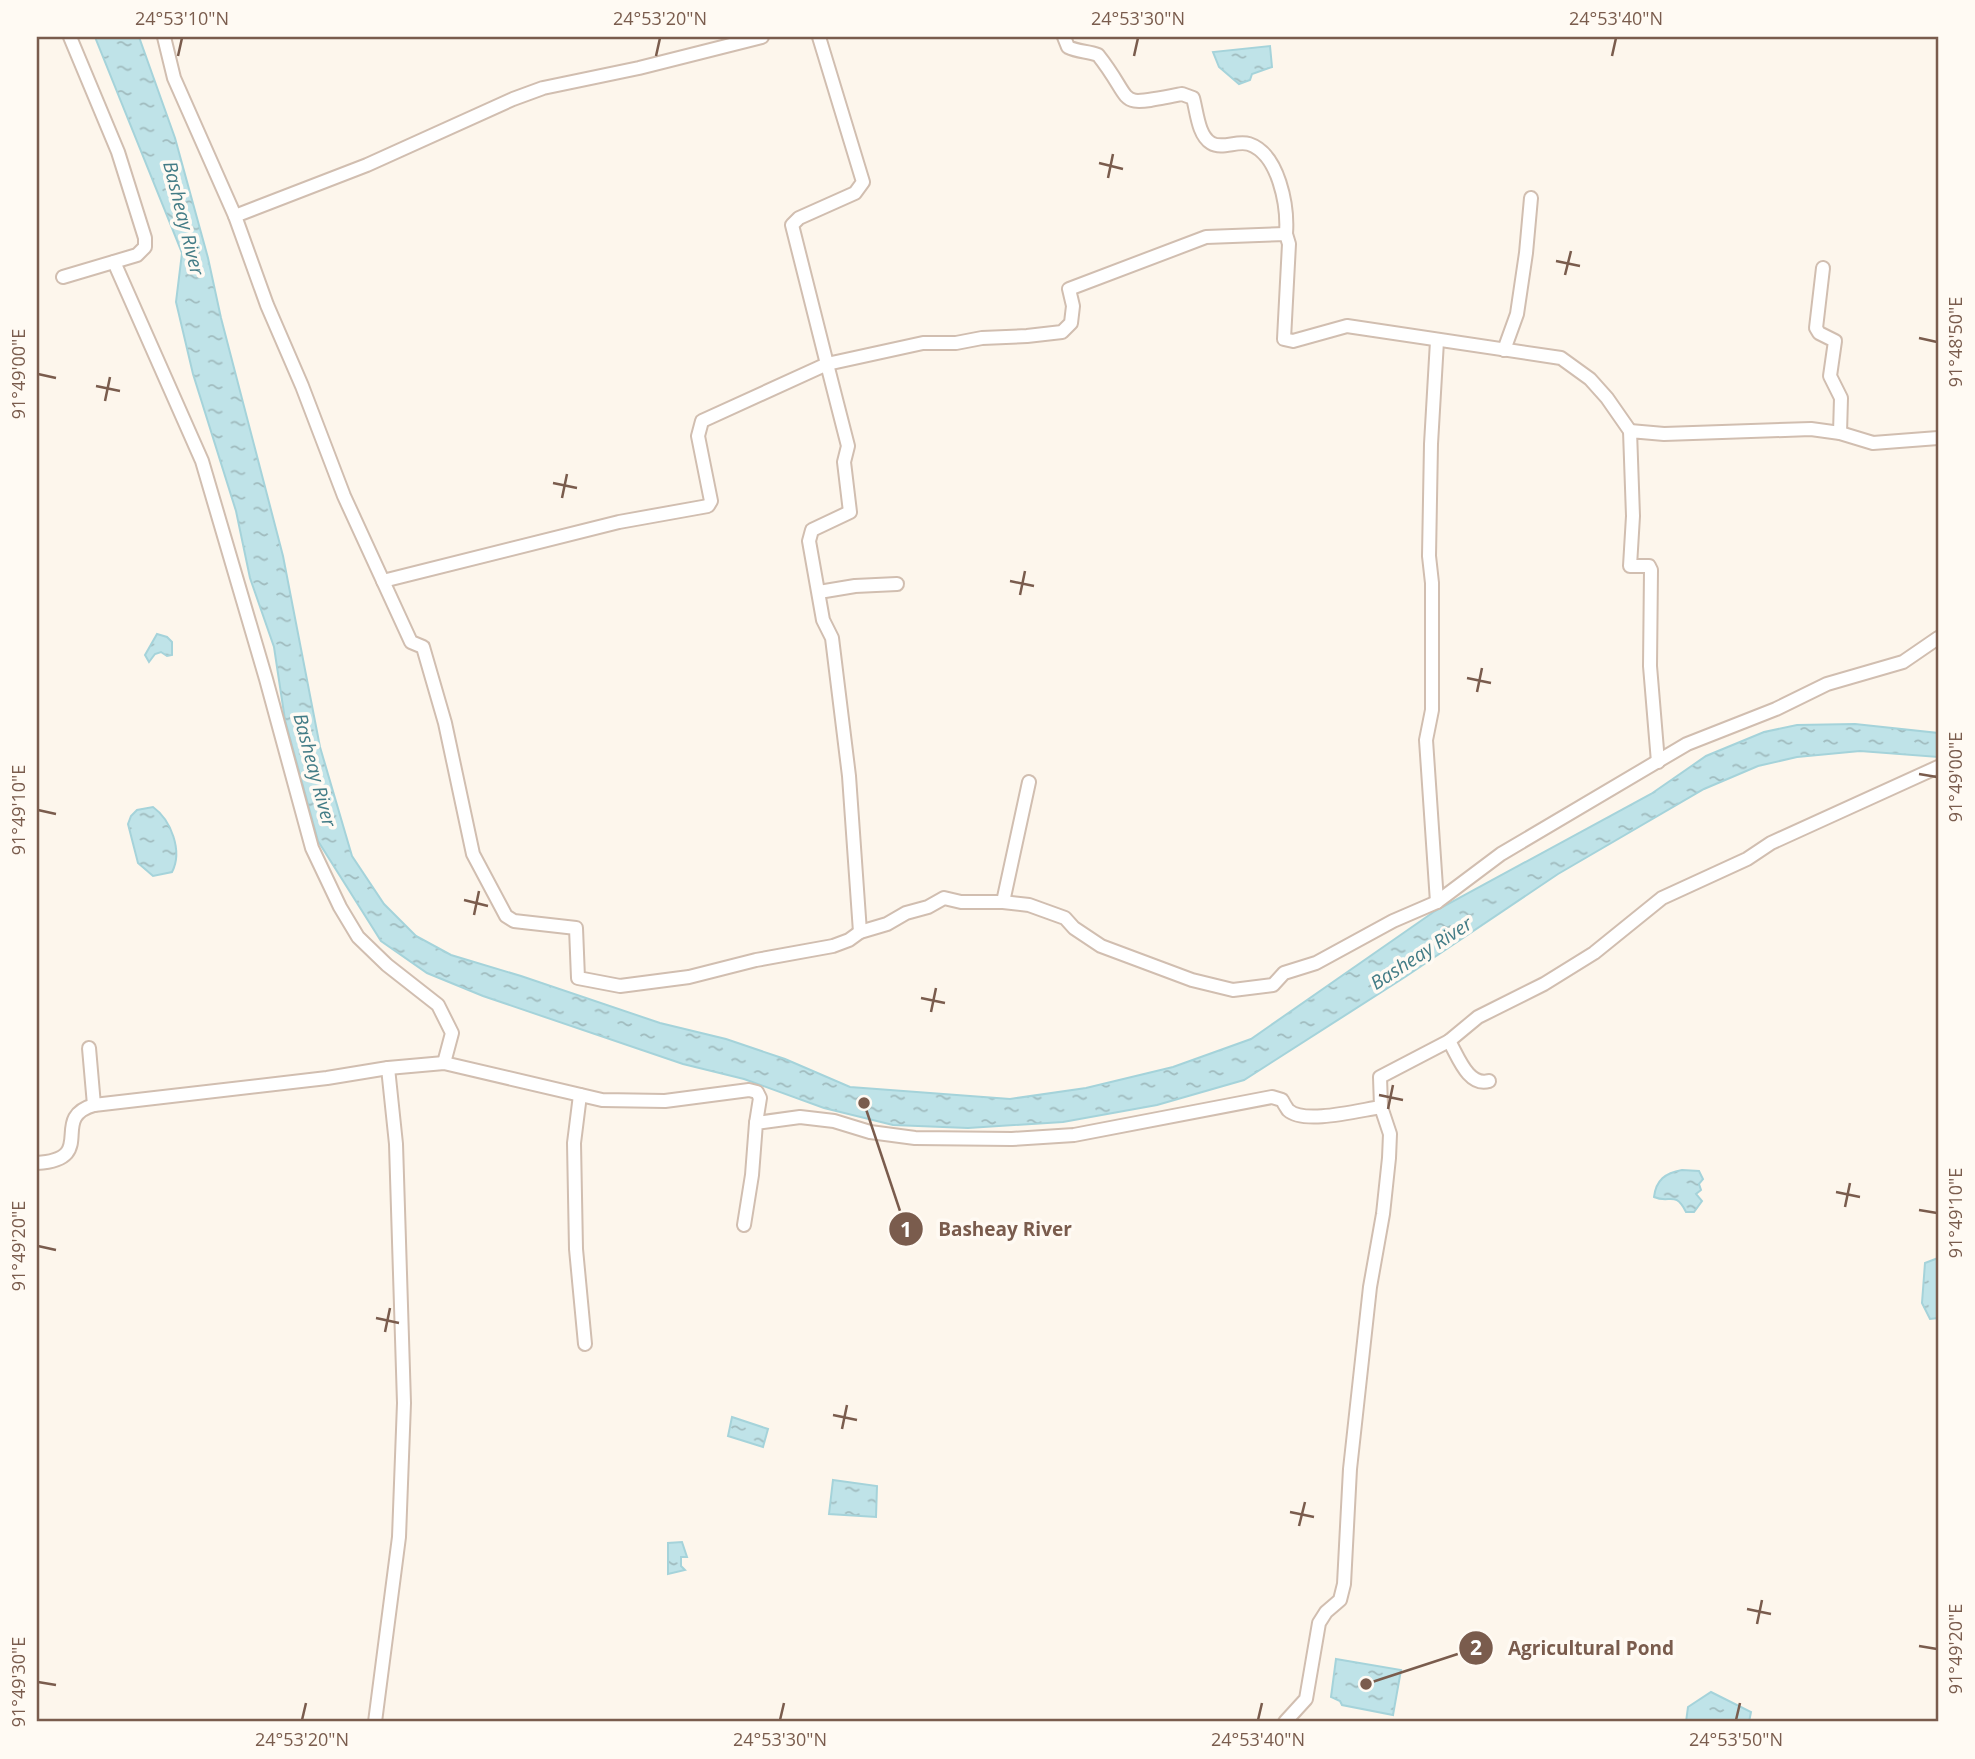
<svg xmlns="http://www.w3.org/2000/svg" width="1975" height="1759" font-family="'Open Sans',sans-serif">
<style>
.water{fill:url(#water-ripples);stroke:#a5d3da;stroke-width:2}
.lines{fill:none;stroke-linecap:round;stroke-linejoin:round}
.minor-casing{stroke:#d1beb0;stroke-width:16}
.minor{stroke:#fff;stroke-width:12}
.ticks{fill:none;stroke:#7a5c4d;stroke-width:2.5}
.labels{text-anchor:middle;stroke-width:7;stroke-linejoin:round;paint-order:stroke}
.water-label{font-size:19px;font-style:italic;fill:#437c86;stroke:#fffaf3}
.leader{fill:none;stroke:#7a5c4d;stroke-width:2.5}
.callout-dot{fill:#7a5c4d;stroke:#fffaf3;stroke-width:2.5}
.mark-label{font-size:21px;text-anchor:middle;font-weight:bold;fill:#fff}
.callout-label{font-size:19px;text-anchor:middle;font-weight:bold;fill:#7a5c4d;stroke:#fffaf3;stroke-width:7;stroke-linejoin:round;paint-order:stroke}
.neatline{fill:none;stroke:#7a5c4d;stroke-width:2.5}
.ticks-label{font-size:18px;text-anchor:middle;fill:#7a5c4d}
</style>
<defs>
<pattern id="water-ripples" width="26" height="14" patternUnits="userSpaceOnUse" patternTransform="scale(1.75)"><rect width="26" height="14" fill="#bfe3e8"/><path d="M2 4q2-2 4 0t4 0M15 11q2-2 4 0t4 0" fill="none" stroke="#a0bbbe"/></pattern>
</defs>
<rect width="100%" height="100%" fill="#fdf6ec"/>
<g class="water">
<polygon points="95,37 139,37 175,138 208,258 221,318 283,556 320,747 352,856 384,904 416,936 451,955 521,976 660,1023 726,1039 785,1059 850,1087 1010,1099 1086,1088 1173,1067 1251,1039 1435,911 1651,794 1706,756 1764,732 1797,725 1855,724 1938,733 1938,757 1860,751 1797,757 1758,766 1704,789 1558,874 1405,977 1244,1080 1157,1105 1063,1122 968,1128 893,1125 824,1108 744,1079 683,1064 483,996 427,973 381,941 318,841 285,720 274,647 250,578 236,511 193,374 176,302 182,253"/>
<polygon points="1270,46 1272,67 1252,74 1250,80 1239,84 1219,67 1213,52"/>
<polygon points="157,634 167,637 172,642 172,655 167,656 161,652 155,654 149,662 145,655"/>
<path d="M153,807C171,820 183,851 172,872L153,876L138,863L128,824L131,816L137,810Z"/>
<path d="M1682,1170L1699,1171L1703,1179L1699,1184L1701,1190L1696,1194L1702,1201L1694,1212H1686C1675,1190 1670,1204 1654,1197C1656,1180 1665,1173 1682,1170Z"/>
<polygon points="1938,1258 1938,1318 1930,1319 1922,1303 1925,1263"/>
<polygon points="732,1417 768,1429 763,1447 728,1436"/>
<polygon points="833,1480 877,1486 876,1517 829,1514"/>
<polygon points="682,1542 687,1557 681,1557 681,1566 685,1570 668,1574 668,1543"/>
<polygon points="1336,1659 1401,1670 1393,1715 1342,1705 1340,1701 1331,1697"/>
<polygon points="1711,1692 1751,1712 1749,1722 1686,1722 1688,1707"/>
</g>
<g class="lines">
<defs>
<g id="minor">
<polyline points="164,37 174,78 235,216 267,305 302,386 344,496 411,642 423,647 445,723 473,854 506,916 514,921 576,928 578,978 620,986 689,977 756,960 833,946 849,940 860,932 887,924 906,913 928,907 944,898 961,902 1003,902 1029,905 1065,918 1074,928 1101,946 1192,980 1233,990 1273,985 1284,973 1316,963 1393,921 1437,902 1501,854 1687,744 1776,709 1827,684 1903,662 1938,638"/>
<polyline points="819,37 863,182 855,193 799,218 792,225 827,364 923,343 956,343 982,338 1027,336 1062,332 1071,323 1073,306 1069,289 1206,237 1286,234 1289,244 1284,339 1293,341 1347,326 1561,358 1590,379 1607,398 1630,431"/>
<path d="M1064,37L1068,47C1078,52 1088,51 1098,55C1137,104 1112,108 1182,94L1193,98C1197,112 1198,135 1211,143C1222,150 1237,140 1249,144C1279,154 1288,206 1286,234"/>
<polyline points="235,216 367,165 513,99 543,88 639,68 762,37"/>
<polyline points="114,262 202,461 266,679 312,848 340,907 358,937 387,965 438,1005 452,1033 444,1063"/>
<polyline points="1823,268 1816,328 1819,333 1835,341 1830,376 1841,398 1840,433"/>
<polyline points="63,277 137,255 145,247 145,238 118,152 70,37"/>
<polyline points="1437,341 1431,444 1429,556 1432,583 1432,710 1426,740 1437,902"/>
<polyline points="1504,350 1517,314 1526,253 1531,198"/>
<polyline points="383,581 619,522 708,506 711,501 698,436 702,421 827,364 848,446 844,462 850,512 812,530 809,541 823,620 832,638 849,776 860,932"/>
<polyline points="819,592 855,586 897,584"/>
<polyline points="1658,762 1650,666 1651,570 1649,566 1630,566 1633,516 1630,431 1664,434 1811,429 1840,433 1873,443 1938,438"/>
<polyline points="1003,902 1029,782"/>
<path d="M1449,1041C1458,1056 1468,1087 1489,1081"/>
<polyline points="89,1048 94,1105"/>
<polyline points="580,1095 574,1143 576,1249 585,1344"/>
<path d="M37,1163C99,1159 48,1118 94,1105L327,1078L388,1068L444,1063L602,1100L665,1101L749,1090L757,1092L760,1098L756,1123"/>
<path d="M744,1225L752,1175L756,1123L800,1117L834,1121L870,1132L915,1138L1012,1139L1074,1135L1272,1097L1282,1100C1284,1104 1286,1107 1288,1110C1304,1125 1360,1110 1381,1107L1380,1077L1449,1041L1478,1017L1544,984L1594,953L1662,898L1747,859L1771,843L1938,767"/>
<polyline points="375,1722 399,1537 404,1403 396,1144 388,1068"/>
<polyline points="1285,1722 1306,1699 1319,1623 1326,1612 1340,1600 1344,1584 1350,1469 1370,1287 1383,1214 1389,1158 1390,1134 1381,1107"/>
</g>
</defs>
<use href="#minor" class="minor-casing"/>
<use href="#minor" class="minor"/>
</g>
<path class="ticks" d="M178,56L182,38M656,56L660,38M1134,56L1138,38M1612,56L1616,38M1099,163L1123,169M1108,178L1113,154M1556,261L1580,266M1565,275L1571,251M1919,338L1937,342M38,374L56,378M96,386L120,391M105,401L110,377M553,483L577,488M562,498L567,474M1010,581L1034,586M1020,595L1025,571M1467,678L1491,683M1477,692L1482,668M1919,774L1937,777M38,810L56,814M464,900L488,906M474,915L479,891M921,998L945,1003M931,1012L936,988M1379,1095L1403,1100M1388,1109L1393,1085M1836,1192L1860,1197M1845,1207L1850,1183M1919,1210L1937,1213M38,1246L56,1250M376,1318L399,1323M385,1332L390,1308M833,1415L857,1420M842,1429L847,1405M1290,1512L1314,1517M1299,1526L1305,1502M1747,1609L1771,1614M1757,1624L1762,1600M1919,1646L1937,1649M38,1682L56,1685M302,1720L306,1703M780,1720L784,1703M1258,1720L1262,1703M1736,1720L1740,1703"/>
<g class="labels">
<g class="water-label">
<text transform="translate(184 218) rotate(76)" y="7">Basheay River</text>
<text transform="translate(315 770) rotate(75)" y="7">Basheay River</text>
<text transform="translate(1421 953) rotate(-33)" y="7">Basheay River</text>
</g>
</g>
<path class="leader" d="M864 1103L906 1229M1366 1684L1476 1648"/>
<g class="callout-dot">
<circle cx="864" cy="1103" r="7"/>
<circle cx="1366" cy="1684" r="7"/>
<circle cx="906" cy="1229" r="18"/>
<circle cx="1476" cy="1648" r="18"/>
</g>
<g class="mark-label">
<text x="906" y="1237">1</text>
<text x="1476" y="1655">2</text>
</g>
<g class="callout-label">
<text x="1005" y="1236">Basheay River</text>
<text x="1591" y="1655">Agricultural Pond</text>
</g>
<rect width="1975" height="1759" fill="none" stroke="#fffaf3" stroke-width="77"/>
<rect x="38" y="38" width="1899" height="1682" class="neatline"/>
<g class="ticks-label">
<text x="182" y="25">24°53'10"N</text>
<text x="660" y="25">24°53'20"N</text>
<text x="1138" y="25">24°53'30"N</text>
<text x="1616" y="25">24°53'40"N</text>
<text transform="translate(1956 342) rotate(-90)" y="6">91°48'50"E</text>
<text transform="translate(19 374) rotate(-90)" y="6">91°49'00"E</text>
<text transform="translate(1956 777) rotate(-90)" y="6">91°49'00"E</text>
<text transform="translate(19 810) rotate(-90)" y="6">91°49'10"E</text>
<text transform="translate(1956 1213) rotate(-90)" y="6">91°49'10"E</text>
<text transform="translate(19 1246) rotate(-90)" y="6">91°49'20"E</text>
<text transform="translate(1956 1649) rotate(-90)" y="6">91°49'20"E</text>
<text transform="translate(19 1682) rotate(-90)" y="6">91°49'30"E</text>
<text x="302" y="1746">24°53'20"N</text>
<text x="780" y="1746">24°53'30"N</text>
<text x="1258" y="1746">24°53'40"N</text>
<text x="1736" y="1746">24°53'50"N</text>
</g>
</svg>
